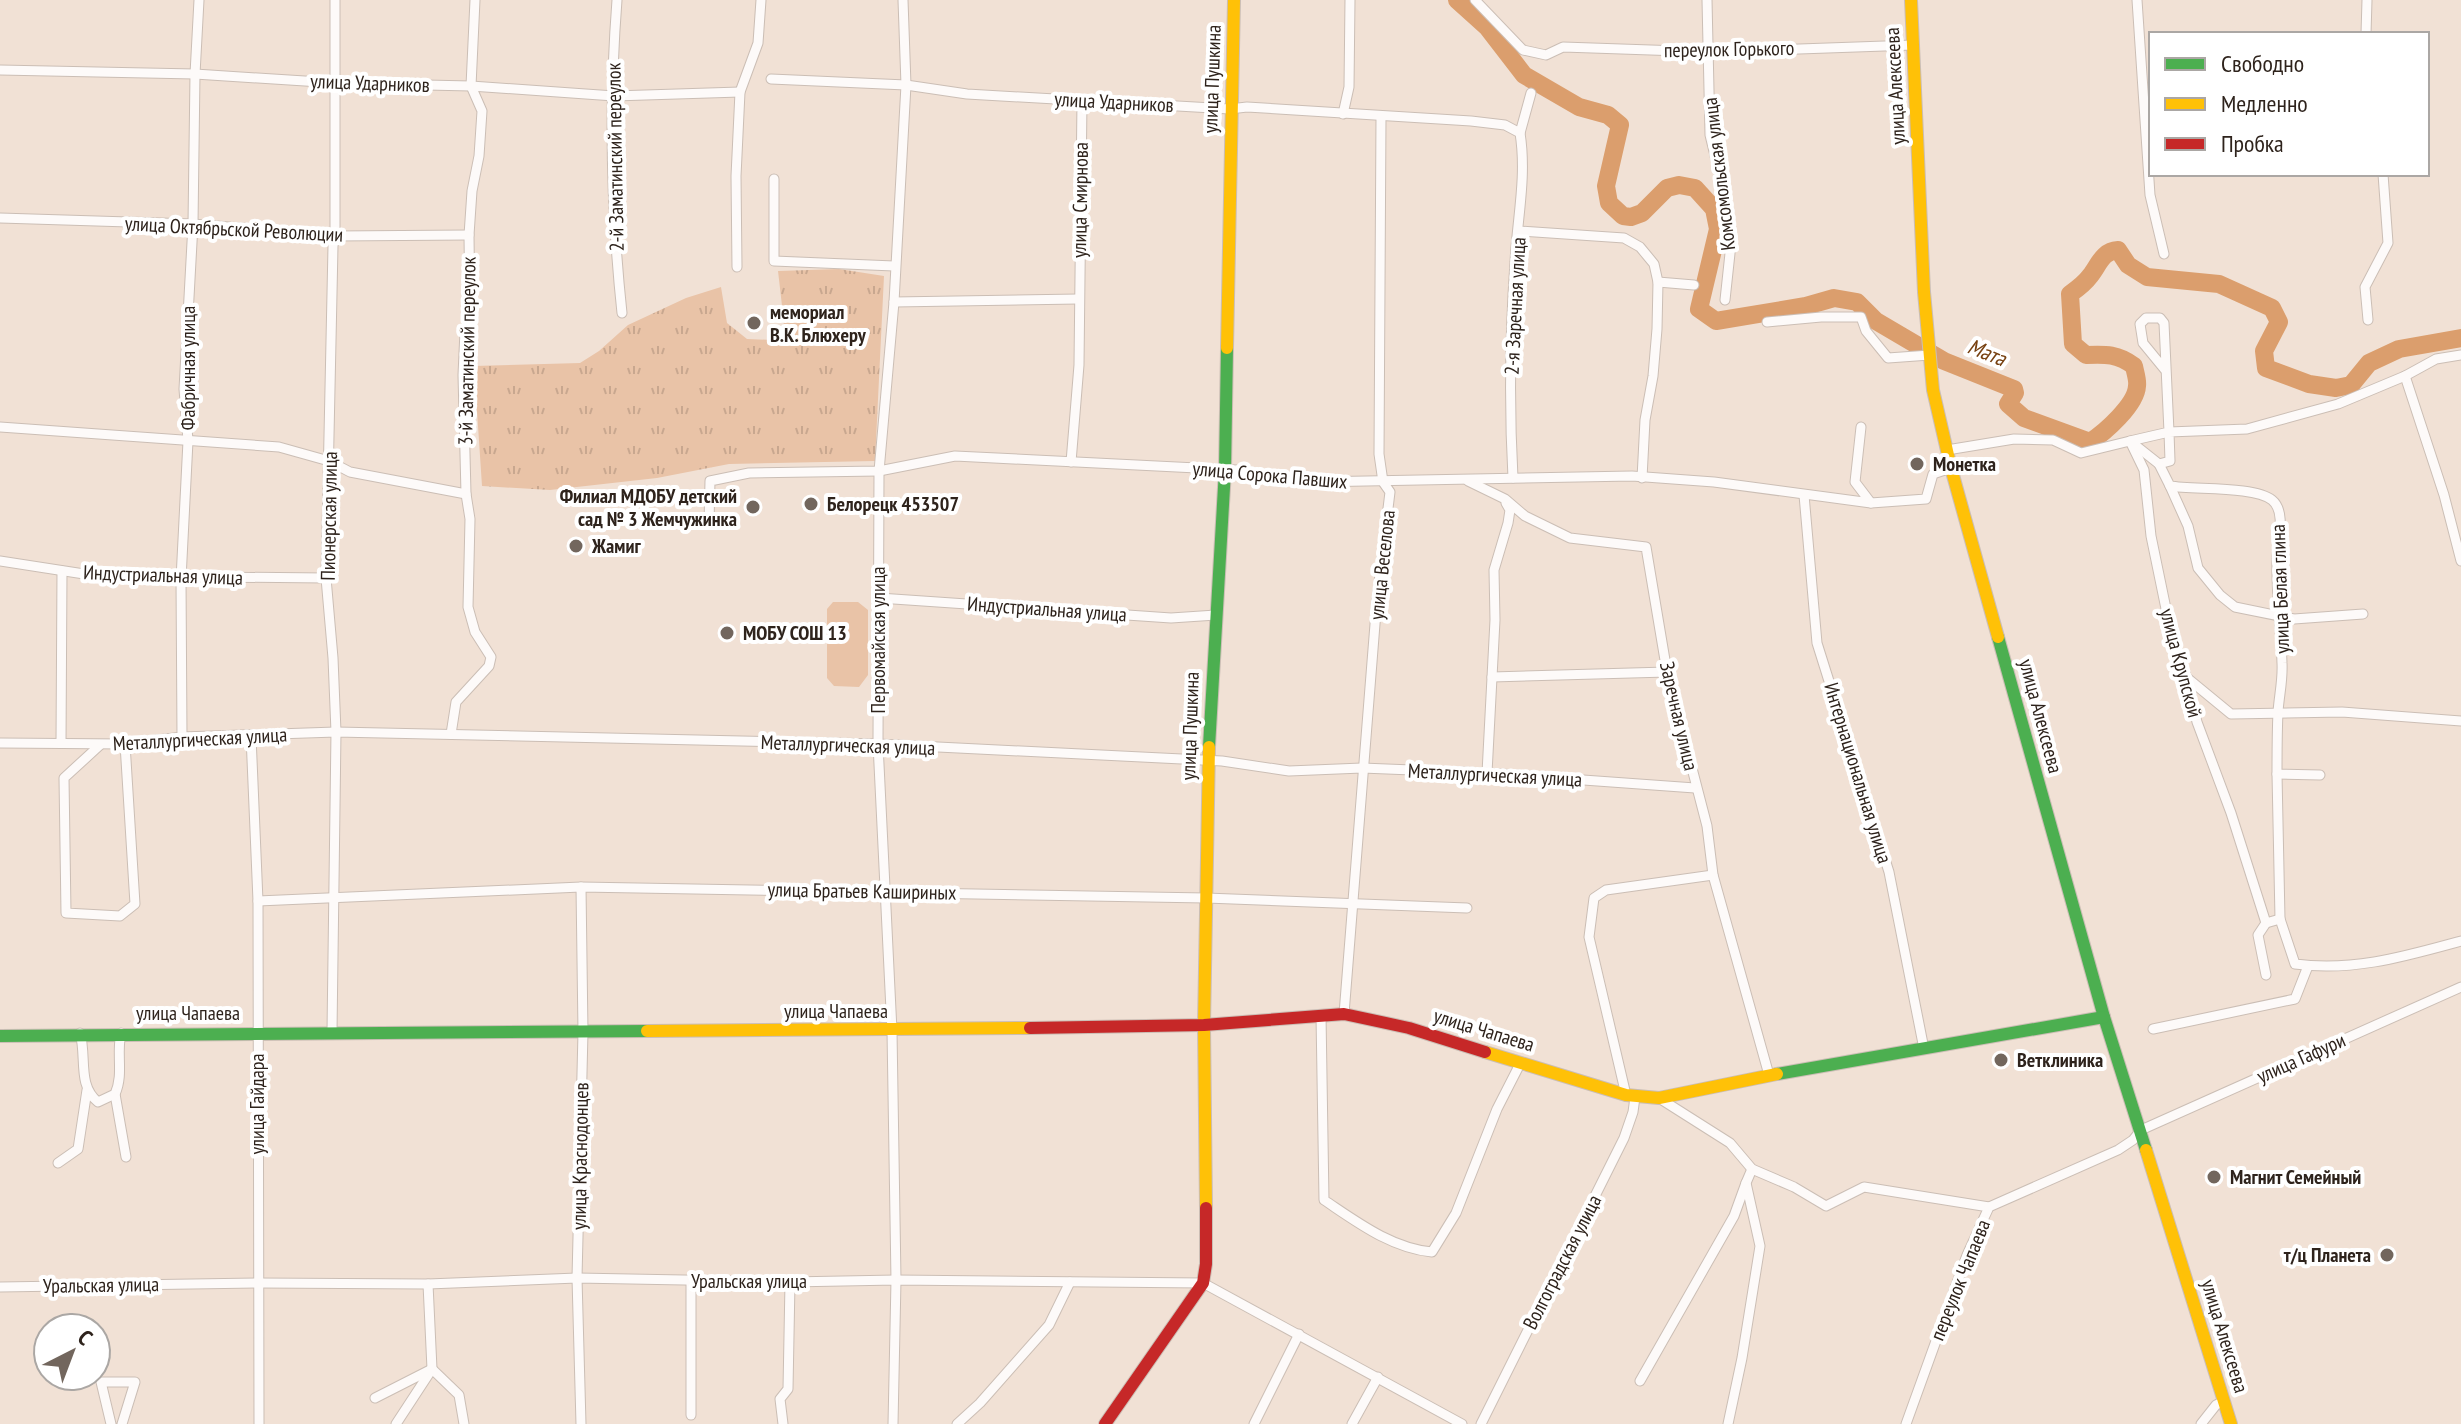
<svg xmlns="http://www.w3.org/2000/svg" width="2461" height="1424" font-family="'PT Sans Narrow',sans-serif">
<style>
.grass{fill:url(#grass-tufts)}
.pitch{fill:#e9c3a7}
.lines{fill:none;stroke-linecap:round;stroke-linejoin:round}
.river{stroke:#db9e6d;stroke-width:18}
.street-casing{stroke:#cbbeb5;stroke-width:11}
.fast-casing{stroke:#cbbeb5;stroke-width:14}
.slow-casing{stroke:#cbbeb5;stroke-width:14}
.jam-casing{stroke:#cbbeb5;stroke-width:14}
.street{stroke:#fdfaf9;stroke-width:9}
.fast{stroke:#4caf50;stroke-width:12}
.slow{stroke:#ffc107;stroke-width:12}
.jam{stroke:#c62828;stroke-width:12}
.poi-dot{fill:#72665d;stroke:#fff;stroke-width:3}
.labels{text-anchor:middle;stroke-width:8;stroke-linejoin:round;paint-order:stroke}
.street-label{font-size:20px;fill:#2e231c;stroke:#fff}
.poi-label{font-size:20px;font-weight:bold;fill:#2e231c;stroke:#fff;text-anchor:start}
.water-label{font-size:22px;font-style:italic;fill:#774111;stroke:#fff}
</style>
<defs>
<pattern id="grass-tufts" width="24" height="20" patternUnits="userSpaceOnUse" patternTransform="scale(2)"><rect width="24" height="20" fill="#e9c3a7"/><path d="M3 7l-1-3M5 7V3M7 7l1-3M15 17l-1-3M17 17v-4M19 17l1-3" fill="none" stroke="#c8a78f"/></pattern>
</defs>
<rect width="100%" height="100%" fill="#f1e1d5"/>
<polygon class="grass" points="839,269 884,276 875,461 729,464 657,478 550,490 482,486 474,366 580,363 599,351 628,325 686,298 721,287 727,323 747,339 772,340 784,323 778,271"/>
<polygon class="pitch" points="833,602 858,602 868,610 868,675 859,687 834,686 827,678 827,609"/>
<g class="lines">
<path class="river" d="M1457,0L1487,27L1524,75L1579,107L1608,115L1620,125L1606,186L1609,203L1623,216L1631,217L1642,213L1667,188L1679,185L1695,188L1714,209L1718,229L1699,309L1716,321L1806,306L1834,298L1857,302L1876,321L1944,361L2014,389L2015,393L2008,404L2024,418L2090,442C2105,432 2136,405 2137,386C2138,380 2135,372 2134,366C2118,354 2106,354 2086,355L2073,344L2070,294C2077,289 2085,283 2090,276C2099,265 2102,251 2118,250L2128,265L2147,277L2219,284L2272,308L2279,322L2264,351L2266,368L2309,384L2336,388L2351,385L2369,363L2399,349L2461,338"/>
<defs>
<g id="street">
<path d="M617,0C609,104 611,210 622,313"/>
<polyline points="1475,0 1523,50 1546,55 1563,47 1709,52 1913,45"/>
<polyline points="1707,0 1710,135 1726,201 1731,244 1725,300"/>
<polyline points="2137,0 2150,195 2164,254"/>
<polyline points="2366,34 2367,0"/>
<polyline points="0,70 195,74 336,83 471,86 614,96 740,92"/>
<path d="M771,79L906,85L967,94L1230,109L1247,107L1471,121L1505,125L1520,133C1527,177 1517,219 1515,262C1510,334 1509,406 1513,478"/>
<polyline points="1343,114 1349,87 1350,0"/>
<polyline points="1520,133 1531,93"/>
<polyline points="774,179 774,261 894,266"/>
<polyline points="0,218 193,224 335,236 469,235"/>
<polyline points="1519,231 1624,238 1640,247 1654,264 1658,282 1657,329 1653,376 1645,420 1642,478"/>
<polyline points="737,267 736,176 740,92 758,43 761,0"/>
<polyline points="1658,282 1694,285"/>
<polyline points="894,302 1078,299"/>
<polyline points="2368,320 2365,287 2388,243 2383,174"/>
<polyline points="1767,322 1821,317 1861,317 1866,331 1888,358 1930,355"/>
<polyline points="2166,371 2143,343 2140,324 2146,318 2160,318 2164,323 2169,432 2130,441 2144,470 2151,536 2171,633 2186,676 2197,722 2231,813 2266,923 2258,935 2266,975"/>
<polyline points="2405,376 2444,495 2461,561"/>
<polyline points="0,427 279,447 329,461 350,472 466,494"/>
<polyline points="1861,427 1855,482 1871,503"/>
<polyline points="1947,450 2014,439 2053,440 2081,453 2130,441 2159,464 2170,461 2169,432 2247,429 2338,404 2405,376 2436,359 2461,355"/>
<polyline points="1071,462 1079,365 1082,100"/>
<path d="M2159,464L2170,486C2195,490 2255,486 2272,500C2287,512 2277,543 2277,559C2276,594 2281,629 2282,663C2283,680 2279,696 2278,712C2277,733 2277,753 2277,774L2320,775"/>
<polyline points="1468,481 1505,499 1525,516 1570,538 1646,547 1667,672 1707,826 1713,875 1769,1075"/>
<polyline points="2170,486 2188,526 2198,568 2220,595 2235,607 2294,619 2363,614"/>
<polyline points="1804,495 1817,643 1889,872 1924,1049"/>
<polyline points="709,524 710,481 749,473 879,471 955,456 1237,470 1313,482 1632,476 1714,482 1871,503 1926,499 1933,474 1951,468"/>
<polyline points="0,561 97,576 326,578"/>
<polyline points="879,598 1171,618 1216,615"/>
<polyline points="1492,677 1667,672"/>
<polyline points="2186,677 2231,714 2342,712 2461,721"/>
<polyline points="451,734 456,702 489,666 491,657 475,632 468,607 470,519 466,494 463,375 465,331 470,318 469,235 472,191 479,156 482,111 471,86 475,0"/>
<polyline points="251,736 258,901 259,1424"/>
<polyline points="182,737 181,579 188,441 184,389 193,224 195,74 199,0"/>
<polyline points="0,743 125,744 182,737 336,732 878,744 1222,761 1289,771 1362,768 1487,773 1695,788"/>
<polyline points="61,743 62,571"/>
<polyline points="100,745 64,778 66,913 120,916 135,904 125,744"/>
<polyline points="1487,773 1495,620 1494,570 1508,523 1510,510 1506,503"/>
<polyline points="2277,774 2280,919"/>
<polyline points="258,901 581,887 1206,898 1467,908"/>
<path d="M2266,923L2280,919L2295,964C2353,972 2406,956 2461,941"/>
<polyline points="1344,1014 1377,599 1390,492 1383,482 1379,454 1381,117"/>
<path d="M1321,1015L1324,1200C1357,1222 1391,1248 1432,1252L1456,1213L1497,1109L1521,1062"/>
<polyline points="2153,1029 2295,999 2308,966"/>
<polyline points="332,1032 336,732 333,658 326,578 333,246 335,236 335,0"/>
<path d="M80,1033C87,1057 77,1085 98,1102L115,1094C124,1074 116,1054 121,1033"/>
<polyline points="115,1094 126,1157"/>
<polyline points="1626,1095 1589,937 1594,898 1606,890 1713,875"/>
<polyline points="1659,1098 1730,1143 1752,1169 1794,1187 1826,1206 1864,1187 1989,1207"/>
<polyline points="58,1163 78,1149 87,1090"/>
<polyline points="691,1281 691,1415"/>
<polyline points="0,1287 258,1283 428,1284 577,1278 790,1282 896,1280 1203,1283 1462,1424"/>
<polyline points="1640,1381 1734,1216 1746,1183"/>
<polyline points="375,1398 432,1369 459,1395 464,1424"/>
<polyline points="111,1424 101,1382 135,1382 122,1424"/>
<polyline points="396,1424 432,1369 428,1284"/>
<polyline points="581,1424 577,1278 583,1032 581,887"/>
<polyline points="783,1424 780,1399 788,1389 790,1282"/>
<polyline points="893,1424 896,1280 892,1031 878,744 879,471 894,302 906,85 903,0"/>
<polyline points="957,1424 980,1403 1049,1325 1070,1282"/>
<polyline points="1254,1424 1299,1334"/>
<polyline points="1352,1424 1378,1377"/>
<polyline points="1481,1424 1624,1138 1633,1112 1635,1097"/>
<polyline points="1728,1424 1742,1358 1760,1246 1746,1183 1752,1169"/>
<polyline points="1906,1424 1967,1255 1989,1207 2118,1150 2133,1140 2141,1130 2461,987"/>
<polyline points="2201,1424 2216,1405 2224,1401"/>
</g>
<g id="fast">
<polyline points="1998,637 2104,1017 2146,1150"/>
<polyline points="1209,747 1225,470 1227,348"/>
<polyline points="0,1036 647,1031"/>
<polyline points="1777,1074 2104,1017"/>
</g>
<g id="slow">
<polyline points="1911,0 1924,292 1933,390 1951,468 1998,637"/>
<polyline points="1227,348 1234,0"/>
<polyline points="647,1031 1030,1028"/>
<polyline points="1485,1052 1626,1095 1659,1098 1777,1074"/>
<polyline points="2146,1150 2231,1424"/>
<polyline points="1206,1208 1204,1025 1209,747"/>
</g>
<g id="jam">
<polyline points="1030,1028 1204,1025 1344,1014 1409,1028 1485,1052"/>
<polyline points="1105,1424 1203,1283 1206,1264 1206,1208"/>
</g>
</defs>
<use href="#street" class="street-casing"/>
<use href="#fast" class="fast-casing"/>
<use href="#slow" class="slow-casing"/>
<use href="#jam" class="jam-casing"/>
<use href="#street" class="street"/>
<use href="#fast" class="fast"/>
<use href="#slow" class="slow"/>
<use href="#jam" class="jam"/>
</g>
<g class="poi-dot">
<circle cx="754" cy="323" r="8"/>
<circle cx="1917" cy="464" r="8"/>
<circle cx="811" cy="504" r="8"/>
<circle cx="753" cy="507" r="8"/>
<circle cx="576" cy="546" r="8"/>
<circle cx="727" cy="633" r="8"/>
<circle cx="2001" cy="1060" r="8"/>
<circle cx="2214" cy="1177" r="8"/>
<circle cx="2387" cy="1255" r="8"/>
</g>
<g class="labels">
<g class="street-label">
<text transform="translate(1729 49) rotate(-1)" y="7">переулок Горького</text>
<text transform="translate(1212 79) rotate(-88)" y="7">улица Пушкина</text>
<text transform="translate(370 83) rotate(2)" y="7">улица Ударников</text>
<text transform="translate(1895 86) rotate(-93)" y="7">улица Алексеева</text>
<text transform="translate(1114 102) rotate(3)" y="7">улица Ударников</text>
<text transform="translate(615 157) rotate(-91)" y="7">2-й Заматинский переулок</text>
<text transform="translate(1719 174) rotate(-97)" y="7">Комсомольская улица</text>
<text transform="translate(1080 200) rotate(-89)" y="7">улица Смирнова</text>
<text transform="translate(234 229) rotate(3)" y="7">улица Октябрьской Революции</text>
<text transform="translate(1515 306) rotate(-87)" y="7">2-я Заречная улица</text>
<text transform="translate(467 351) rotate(-89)" y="7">3-й Заматинский переулок</text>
<text transform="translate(188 368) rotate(-90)" y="7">Фабричная улица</text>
<text transform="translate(1270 475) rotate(5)" y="7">улица Сорока Павших</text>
<text transform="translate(329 516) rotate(-89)" y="7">Пионерская улица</text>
<text transform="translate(1382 565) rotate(-84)" y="7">улица Веселова</text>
<text transform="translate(163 575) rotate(2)" y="7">Индустриальная улица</text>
<text transform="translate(2280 589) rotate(-92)" y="7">улица Белая глина</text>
<text transform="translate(1047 609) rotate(4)" y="7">Индустриальная улица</text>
<text transform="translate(878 640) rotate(-90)" y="7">Первомайская улица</text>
<text transform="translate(2181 663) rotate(75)" y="7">улица Крупской</text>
<text transform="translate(1679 716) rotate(77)" y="7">Заречная улица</text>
<text transform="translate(2041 716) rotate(75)" y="7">улица Алексеева</text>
<text transform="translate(1190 726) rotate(-88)" y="7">улица Пушкина</text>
<text transform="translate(200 739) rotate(-3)" y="7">Металлургическая улица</text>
<text transform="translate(848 745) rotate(2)" y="7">Металлургическая улица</text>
<text transform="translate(1858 773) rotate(73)" y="7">Интернациональная улица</text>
<text transform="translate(1495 775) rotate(3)" y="7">Металлургическая улица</text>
<text transform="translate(862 891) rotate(1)" y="7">улица Братьев Кашириных</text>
<text x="836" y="1018">улица Чапаева</text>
<text x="188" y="1020">улица Чапаева</text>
<text transform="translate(1484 1030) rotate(17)" y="7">улица Чапаева</text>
<text transform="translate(2301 1058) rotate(-24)" y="7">улица Гафури</text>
<text transform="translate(257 1104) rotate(-90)" y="7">улица Гайдара</text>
<text transform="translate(580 1156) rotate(-89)" y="7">улица Краснодонцев</text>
<text transform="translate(1562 1262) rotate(-63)" y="7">Волгоградская улица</text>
<text transform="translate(1960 1280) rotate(-68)" y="7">переулок Чапаева</text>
<text x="749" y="1288">Уральская улица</text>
<text transform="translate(101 1285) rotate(-1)" y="7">Уральская улица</text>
<text transform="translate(2225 1336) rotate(73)" y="7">улица Алексеева</text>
</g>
<g class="poi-label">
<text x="770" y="319">мемориал<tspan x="770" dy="23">В.К. Блюхеру</tspan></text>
<text x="1933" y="471">Монетка</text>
<text x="737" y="503" text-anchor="end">Филиал МДОБУ детский<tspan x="737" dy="23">сад № 3 Жемчужинка</tspan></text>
<text x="827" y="511">Белорецк 453507</text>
<text x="592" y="553">Жамиг</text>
<text x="743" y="640">МОБУ СОШ 13</text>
<text x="2017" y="1067">Ветклиника</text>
<text x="2230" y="1184">Магнит Семейный</text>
<text x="2371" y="1262" text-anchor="end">т/ц Планета</text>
</g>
<g class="water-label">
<text transform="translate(1987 352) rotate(22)" y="8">Мата</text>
</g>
</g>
<rect x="2149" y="32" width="280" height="144" fill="#ffffff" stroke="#aba7a4" stroke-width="2"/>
<rect x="2165" y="58" width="40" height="12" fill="#4caf50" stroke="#aba7a4" stroke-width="2"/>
<text x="2221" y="72" font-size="24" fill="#2e231c">Свободно</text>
<rect x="2165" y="98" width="40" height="12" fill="#ffc107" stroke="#aba7a4" stroke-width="2"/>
<text x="2221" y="112" font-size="24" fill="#2e231c">Медленно</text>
<rect x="2165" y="138" width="40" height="12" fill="#c62828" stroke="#aba7a4" stroke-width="2"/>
<text x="2221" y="152" font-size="24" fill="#2e231c">Пробка</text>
<g transform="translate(72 1352) rotate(42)"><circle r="38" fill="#ffffff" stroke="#aba7a4" stroke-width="2"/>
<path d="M0-6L14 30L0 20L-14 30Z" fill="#72665d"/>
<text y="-12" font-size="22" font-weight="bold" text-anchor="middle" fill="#2e231c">С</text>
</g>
</svg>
